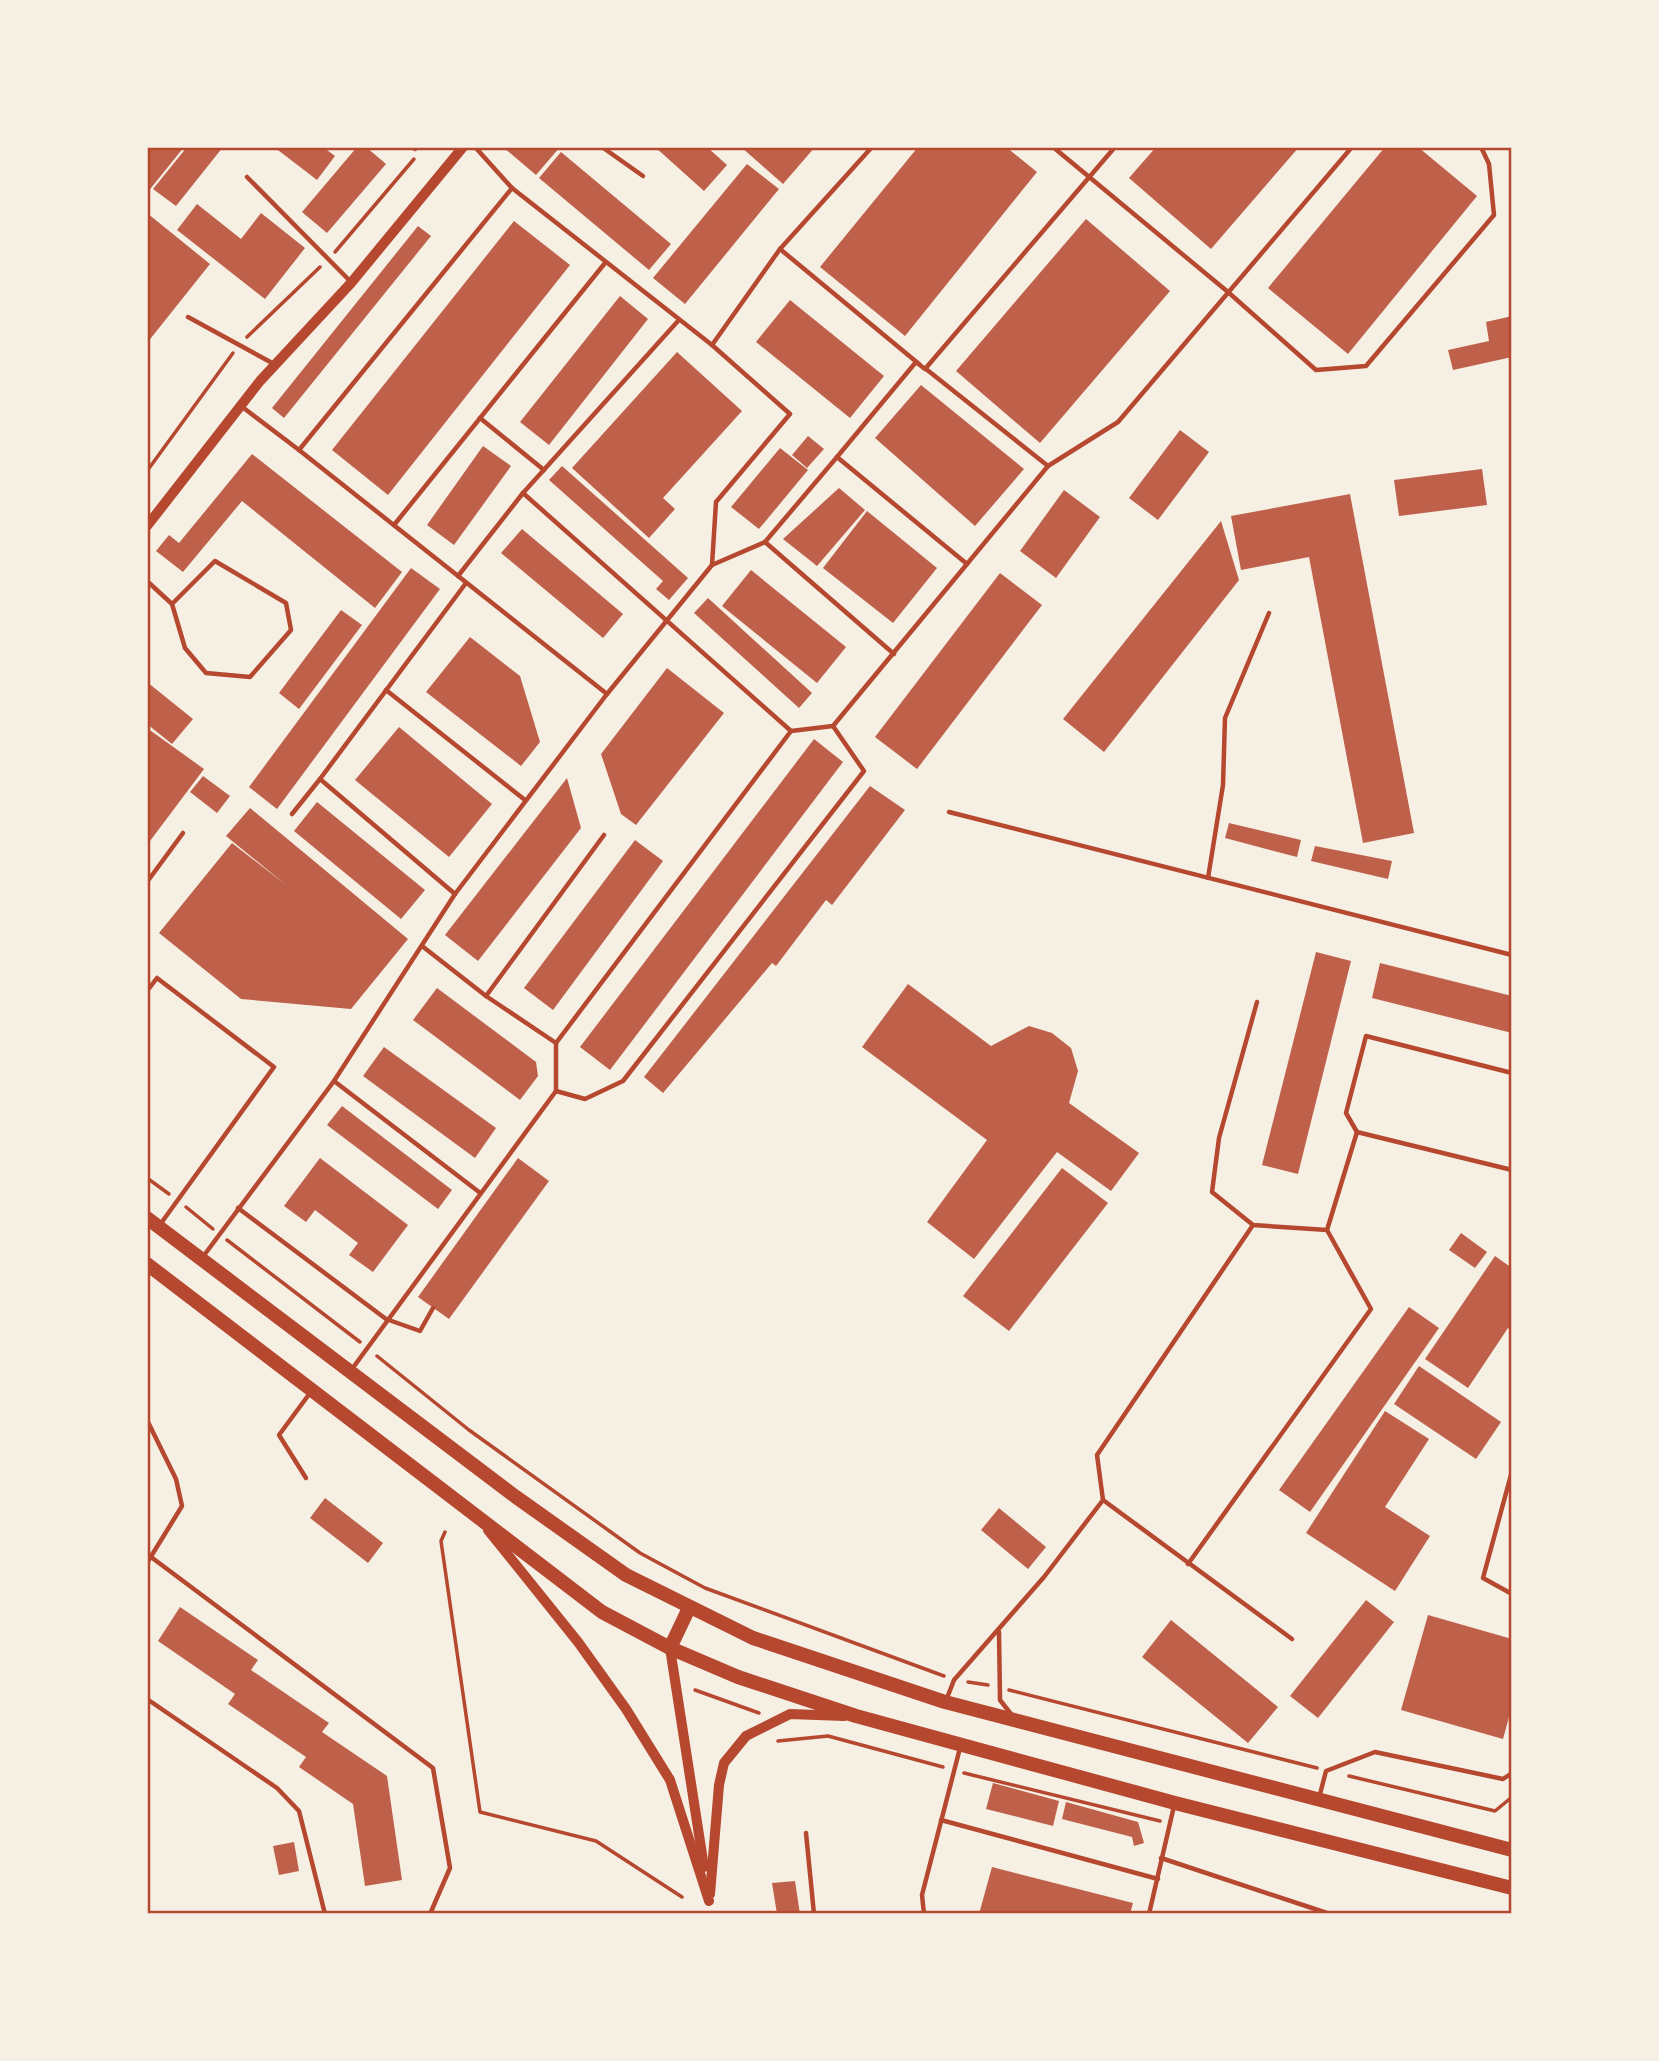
<svg xmlns="http://www.w3.org/2000/svg" width="1659" height="2061" font-family="Lora,serif">
<style>
.building{fill:#bf614a}
.lines{fill:none;stroke-linecap:round;stroke-linejoin:round}
.path{stroke:#b5482f;stroke-width:3.5}
.service{stroke:#b5482f;stroke-width:4.5}
.tertiary{stroke:#b5482f;stroke-width:10}
.primary{stroke:#b5482f;stroke-width:14}
.neatline{fill:none;stroke:#b5482f;stroke-width:2.5}
</style>
<rect width="100%" height="100%" fill="#f6efe4"/>
<g class="building">
<polygon points="147,147 184,147 147,193"/>
<polygon points="187,147 223,147 176,206 153,189"/>
<polygon points="274,147 323,147 335,156 317,180"/>
<polygon points="357,147 366,147 386,164 327,233 302,212"/>
<polygon points="503,147 560,147 536,175"/>
<polygon points="655,147 707,147 727,165 704,191"/>
<polygon points="741,147 815,147 783,184"/>
<polygon points="918,147 1006,147 1037,172 905,336 820,267"/>
<polygon points="1156,147 1299,147 1211,249 1129,178"/>
<polygon points="1385,147 1418,147 1477,196 1348,354 1268,288"/>
<polygon points="561,152 671,244 649,270 539,178"/>
<polygon points="747,164 779,189 685,304 653,278"/>
<polygon points="197,204 241,239 261,213 305,248 265,299 177,230"/>
<polygon points="147,213 210,264 147,343"/>
<polygon points="1086,219 1170,291 1040,443 956,371"/>
<polygon points="514,221 570,265 388,495 332,450"/>
<polygon points="418,226 431,236 284,418 272,408"/>
<polygon points="620,296 648,319 549,445 520,422"/>
<polygon points="790,300 884,376 850,418 756,342"/>
<polygon points="1512,316 1512,357 1453,370 1448,350 1489,341 1486,322"/>
<polygon points="677,352 742,411 663,498 675,509 649,538 572,468"/>
<polygon points="921,385 1024,469 975,526 875,438"/>
<polygon points="1180,430 1209,452 1158,520 1129,498"/>
<polygon points="808,436 824,449 807,468 792,455"/>
<polygon points="483,446 511,466 454,545 427,525"/>
<polygon points="780,448 808,470 759,529 731,507"/>
<polygon points="252,454 402,572 375,608 242,501 183,572 156,551 169,535 179,543"/>
<polygon points="562,466 688,578 669,600 656,589 663,581 549,480"/>
<polygon points="1482,469 1487,505 1399,516 1394,480"/>
<polygon points="839,488 865,510 817,566 783,539"/>
<polygon points="1064,490 1100,517 1056,578 1020,551"/>
<polygon points="1350,494 1414,833 1363,843 1309,557 1241,570 1231,516"/>
<polygon points="867,511 937,568 893,623 823,568"/>
<polygon points="1221,521 1239,580 1104,752 1063,719"/>
<polygon points="522,529 623,614 603,638 501,553"/>
<polygon points="411,568 440,589 277,809 249,787"/>
<polygon points="751,570 846,647 817,683 722,606"/>
<polygon points="1000,573 1042,605 917,769 875,737"/>
<polygon points="708,598 812,693 799,708 694,613"/>
<polygon points="341,610 362,625 299,709 279,693"/>
<polygon points="470,637 520,676 540,742 521,766 426,692"/>
<polygon points="667,668 724,713 636,825 621,814 601,754"/>
<polygon points="147,682 193,719 172,744 147,724"/>
<polygon points="399,727 492,804 449,857 355,780"/>
<polygon points="147,728 204,769 147,845"/>
<polygon points="814,739 843,762 610,1070 580,1047"/>
<polygon points="203,776 230,796 217,813 190,792"/>
<polygon points="567,778 581,828 478,961 445,935"/>
<polygon points="870,786 905,810 832,905 826,900 776,966 772,963 663,1093 644,1077"/>
<polygon points="317,802 425,890 401,919 294,831"/>
<polygon points="250,808 408,939 351,1009 241,999 159,933 232,843 286,885 226,836"/>
<polygon points="1229,823 1301,840 1297,857 1225,838"/>
<polygon points="635,840 663,861 553,1010 524,988"/>
<polygon points="1315,846 1392,861 1388,879 1311,861"/>
<polygon points="1316,952 1351,961 1298,1174 1262,1165"/>
<polygon points="1380,963 1512,996 1512,1033 1372,998"/>
<polygon points="908,984 991,1046 1029,1026 1052,1033 1071,1048 1078,1071 1069,1103 1139,1153 1111,1191 1057,1152 974,1259 927,1222 987,1140 862,1047"/>
<polygon points="437,988 536,1062 538,1076 520,1100 413,1020"/>
<polygon points="384,1047 496,1128 475,1158 363,1076"/>
<polygon points="342,1106 452,1190 438,1209 327,1125"/>
<polygon points="320,1158 408,1225 373,1272 349,1255 358,1243 315,1210 306,1222 284,1206"/>
<polygon points="518,1158 549,1181 449,1319 418,1297"/>
<polygon points="1062,1168 1108,1203 1009,1331 963,1296"/>
<polygon points="1461,1233 1487,1252 1475,1268 1449,1250"/>
<polygon points="1495,1256 1512,1268 1512,1331 1508,1328 1468,1388 1425,1359"/>
<polygon points="1409,1307 1439,1328 1310,1512 1279,1490"/>
<polygon points="1419,1366 1501,1422 1476,1459 1394,1404"/>
<polygon points="1385,1411 1429,1439 1385,1507 1430,1536 1395,1591 1306,1533"/>
<polygon points="325,1498 383,1543 368,1563 310,1518"/>
<polygon points="999,1508 1046,1547 1028,1569 981,1530"/>
<polygon points="1366,1600 1394,1622 1318,1718 1290,1696"/>
<polygon points="180,1607 258,1660 251,1670 329,1723 322,1732 387,1776 402,1880 365,1886 353,1804 299,1767 306,1757 228,1704 235,1694 158,1641"/>
<polygon points="1428,1615 1512,1639 1512,1706 1503,1739 1401,1710"/>
<polygon points="1171,1620 1278,1707 1248,1743 1142,1657"/>
<polygon points="993,1783 1059,1801 1053,1826 986,1809"/>
<polygon points="1066,1802 1138,1822 1144,1843 1134,1846 1132,1837 1062,1819"/>
<polygon points="294,1842 299,1871 279,1875 273,1846"/>
<polygon points="992,1867 1133,1903 1130,1914 979,1914"/>
<polygon points="795,1881 800,1914 777,1914 772,1883"/>
</g>
<g class="lines">
<g class="path">
<polyline points="335,252 414,159"/>
<polyline points="247,337 320,267"/>
<polyline points="147,471 233,353"/>
<polyline points="147,1178 169,1194"/>
<polyline points="186,1207 213,1229"/>
<polyline points="227,1240 360,1342"/>
<polyline points="377,1356 469,1430 640,1553 705,1588 944,1676"/>
<polyline points="445,1532 441,1541 480,1812 596,1841 682,1897"/>
<polyline points="968,1682 988,1685"/>
<polyline points="695,1690 759,1713"/>
<polyline points="1009,1690 1317,1768"/>
<polyline points="778,1741 828,1736 943,1767"/>
<polyline points="964,1773 1160,1821"/>
<polyline points="1349,1776 1495,1811 1512,1797"/>
</g>
<g class="service">
<polyline points="475,147 512,188 712,345 790,414 716,502 712,565"/>
<polyline points="602,147 643,176"/>
<polyline points="1053,147 1228,292 1316,370 1366,366 1494,215 1489,164 1481,147"/>
<polyline points="415,149 416,147"/>
<polyline points="247,177 351,282"/>
<polyline points="512,188 299,450 607,694"/>
<polyline points="780,249 919,364"/>
<polyline points="188,317 274,364"/>
<polyline points="712,345 780,249 872,147"/>
<polyline points="926,369 1048,466"/>
<polyline points="241,406 299,450"/>
<polyline points="480,418 544,470"/>
<polyline points="837,457 916,362 925,369 1115,147"/>
<polyline points="523,493 791,731 833,726 864,771 623,1081 585,1099 556,1091"/>
<polyline points="394,525 605,263"/>
<polyline points="765,542 894,654"/>
<polyline points="967,564 1048,466 1118,422 1352,147"/>
<polyline points="458,576 523,493 678,321"/>
<polyline points="147,581 172,604 185,648 206,673 250,677 291,630 286,603 215,561 172,604"/>
<polyline points="386,690 525,800"/>
<polyline points="949,812 1512,955"/>
<polyline points="292,814 320,779"/>
<polyline points="1208,878 1223,785 1225,718 1269,613"/>
<polyline points="147,882 183,833"/>
<polyline points="455,894 320,779 466,583"/>
<polyline points="422,946 486,996 556,1043"/>
<polyline points="147,991 157,978 274,1067 159,1226"/>
<polyline points="486,996 604,835"/>
<polyline points="1257,1002 1219,1138 1212,1192 1253,1225 1327,1230"/>
<polyline points="1512,1073 1366,1036 1346,1113 1357,1132 1512,1170"/>
<polyline points="334,1081 479,1192"/>
<polyline points="238,1208 386,1319 420,1331 433,1308"/>
<polyline points="202,1258 334,1081 455,894 607,694 712,565 765,542 837,457 967,564 833,726"/>
<polyline points="352,1369 556,1091 556,1043 791,731"/>
<polyline points="147,1420 176,1479 182,1506 147,1563"/>
<polyline points="1512,1471 1483,1578 1512,1594"/>
<polyline points="306,1478 279,1435 310,1393"/>
<polyline points="1103,1500 1292,1639"/>
<polyline points="151,1557 433,1768 450,1868 430,1914"/>
<polyline points="1188,1564 1371,1309 1327,1230 1357,1132"/>
<polyline points="999,1632 1000,1700 1011,1714"/>
<polyline points="947,1698 954,1680 1044,1577 1103,1500 1097,1455 1253,1225"/>
<polyline points="147,1699 277,1788 299,1811 325,1914"/>
<polyline points="1319,1798 1326,1771 1375,1752 1503,1779 1512,1773"/>
<polyline points="941,1820 1158,1879"/>
<polyline points="806,1833 814,1914"/>
<polyline points="1161,1858 1330,1914"/>
<polyline points="499,1914 519,1914"/>
<polyline points="924,1914 922,1895 960,1748"/>
<polyline points="1149,1914 1174,1806"/>
</g>
<g class="tertiary">
<polyline points="147,526 260,381 351,283 463,147"/>
<polyline points="488,1530 578,1642 626,1709 670,1780 709,1901"/>
<polyline points="670,1648 704,1867"/>
<polyline points="710,1894 719,1785 724,1763 746,1736 790,1714 844,1716"/>
</g>
<g class="primary">
<polyline points="147,1218 516,1497 626,1575 753,1638 945,1702 1512,1850"/>
<polyline points="147,1264 602,1612 670,1648 738,1677 856,1716 1175,1803 1512,1888"/>
<polyline points="670,1648 689,1608"/>
</g>
</g>
<rect width="1659" height="2061" fill="none" stroke="#f6efe4" stroke-width="298"/>
<rect x="149" y="149" width="1361" height="1763" class="neatline"/>
</svg>
